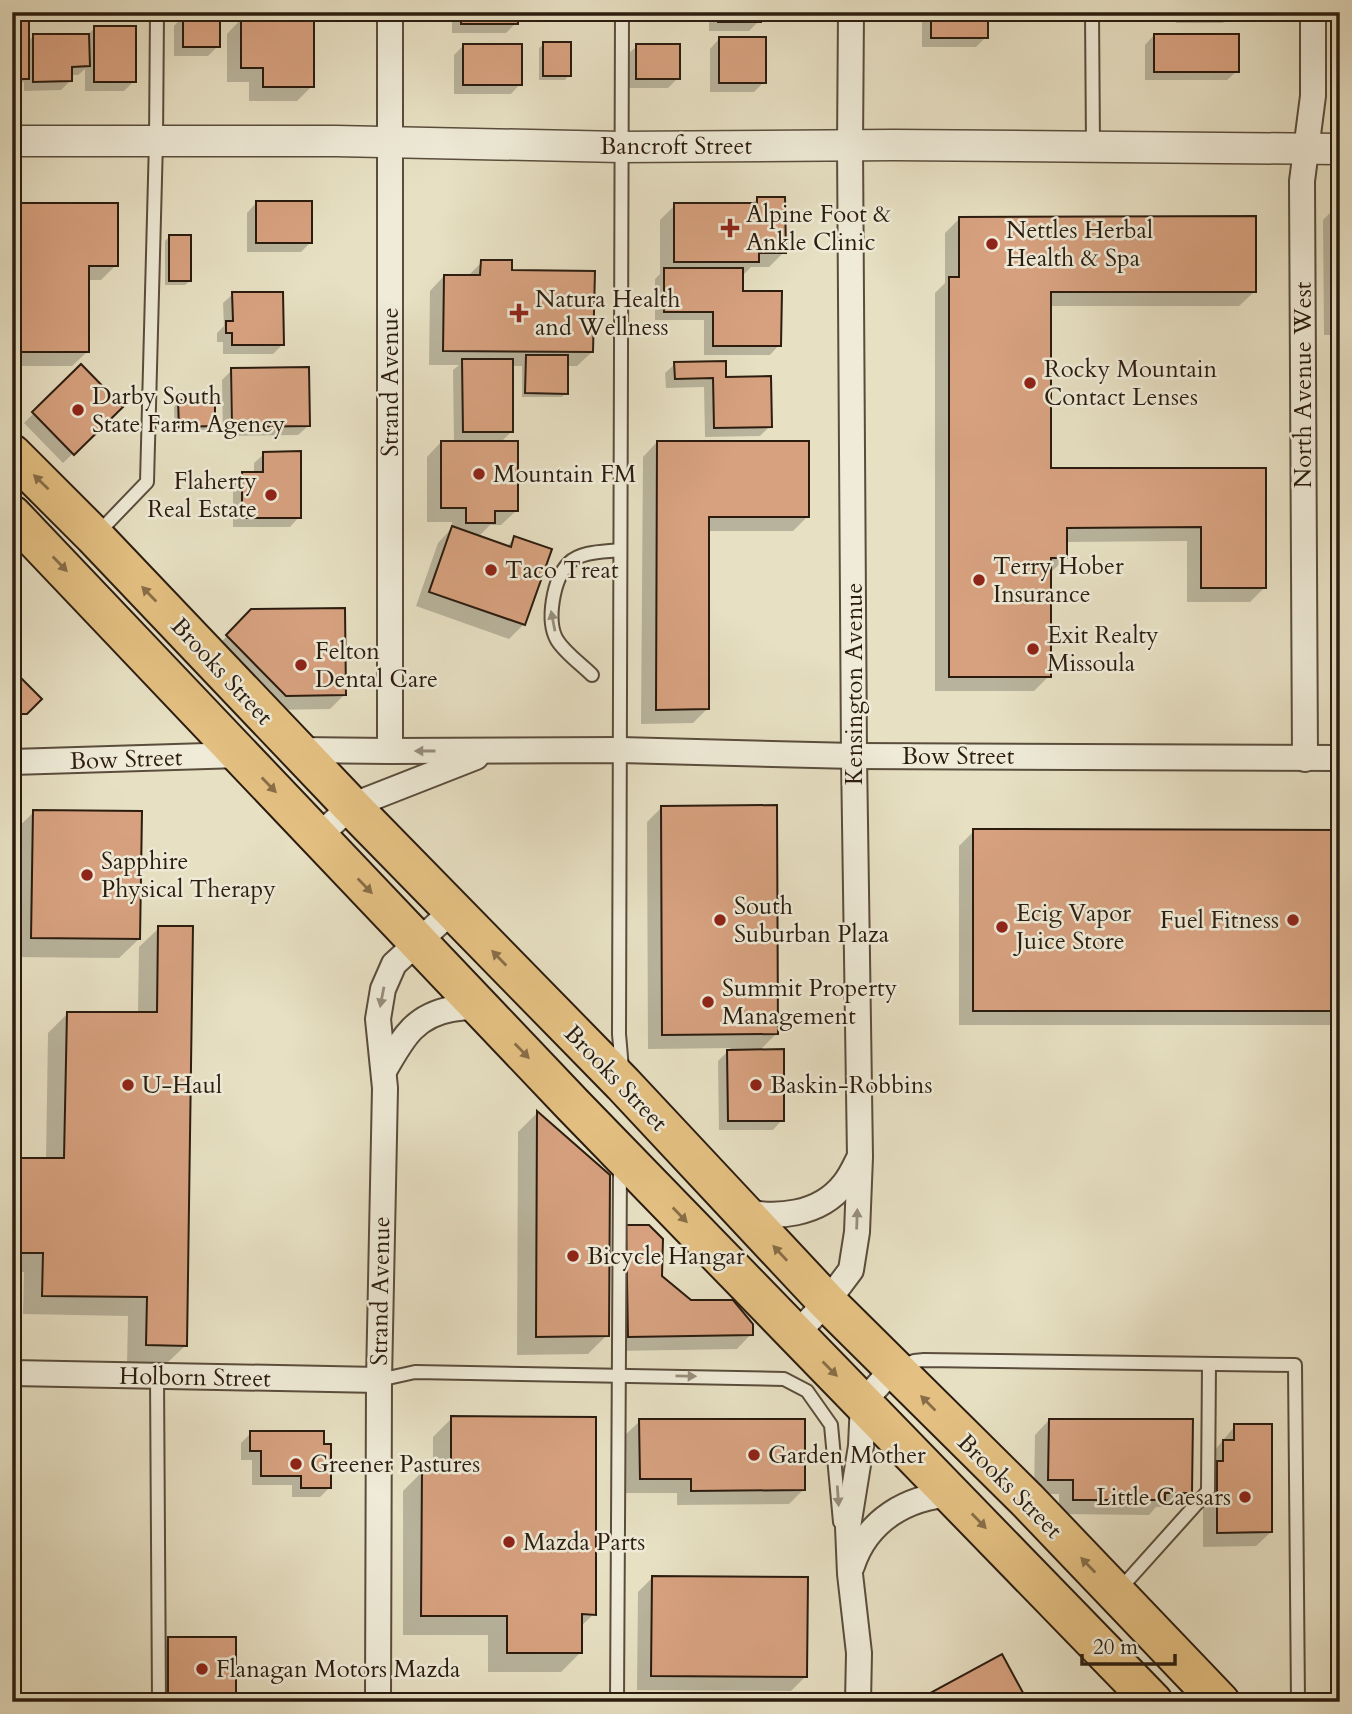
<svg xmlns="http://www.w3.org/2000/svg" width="1352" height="1714" font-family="Cardo,serif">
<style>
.shadow{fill:#0003;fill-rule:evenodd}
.building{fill:#d7a17f;stroke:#2b1c0f;stroke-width:2}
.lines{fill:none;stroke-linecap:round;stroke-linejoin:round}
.service-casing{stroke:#5a4d3c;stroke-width:16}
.minor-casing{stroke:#5a4d3c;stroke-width:28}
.tertiary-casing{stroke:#5a4d3c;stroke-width:33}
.trunk-casing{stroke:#2b1c0f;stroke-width:42}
.service{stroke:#efebd8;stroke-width:12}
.minor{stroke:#efebd8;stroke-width:24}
.tertiary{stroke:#efebd8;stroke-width:30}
.trunk{stroke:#e4c082;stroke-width:38}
.oneway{fill:#886e48}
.oneway2{fill:#978e7e}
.poi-dot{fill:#8f2418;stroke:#efebd8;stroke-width:2.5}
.labels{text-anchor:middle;stroke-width:5;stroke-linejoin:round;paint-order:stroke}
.street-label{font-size:24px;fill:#2b1c0f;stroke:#efebd8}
.poi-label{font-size:24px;fill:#2b1c0f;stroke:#efebd8;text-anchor:start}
</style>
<rect width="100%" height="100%" fill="#e7e0c3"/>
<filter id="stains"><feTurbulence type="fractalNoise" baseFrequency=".00286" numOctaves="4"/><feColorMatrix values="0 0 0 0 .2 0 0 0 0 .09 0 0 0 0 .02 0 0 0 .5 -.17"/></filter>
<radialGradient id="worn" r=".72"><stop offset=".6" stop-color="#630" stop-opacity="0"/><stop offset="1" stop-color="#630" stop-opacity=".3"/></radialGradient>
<g class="shadow">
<polygon points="452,12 516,12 516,23 506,33 452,33"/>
<polygon points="709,12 759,12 759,21 749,31 709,31"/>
<polygon points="922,12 986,12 986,37 976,47 922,47"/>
<polygon points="1176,12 1234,12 1223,23 1176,23"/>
<polygon points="183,16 218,46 208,56 174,56 174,26"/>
<polygon points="241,19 312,86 297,101 249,101 249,82 227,82 227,34"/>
<polygon points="12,23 27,42 34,36 87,35 95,28 134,81 124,91 85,91 85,69 78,75 70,75 70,81 61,90 24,91 24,81 18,88 12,88"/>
<polygon points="1154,35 1237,71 1227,80 1145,80 1145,45"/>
<polygon points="719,39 764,82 754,92 710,92 710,49"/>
<polygon points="544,44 569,75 565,80 539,80 539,48"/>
<polygon points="463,46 520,84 511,94 454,94 454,55"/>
<polygon points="637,46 678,78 668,88 627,88 627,55"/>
<polygon points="758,198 784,252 769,267 751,267 742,276 742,293 779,345 770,355 704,355 704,320 655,320 655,279 660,274 660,220 675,205 751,205"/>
<polygon points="256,203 311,242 301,252 247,252 247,213"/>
<polygon points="1340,203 1340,335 1324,335 1323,220"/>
<polygon points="12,205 116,265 101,280 87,280 87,352 72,366 12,366"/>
<polygon points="960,218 1254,292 1239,306 1049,306 1050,470 1264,470 1265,587 1250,602 1187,602 1187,541 1066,542 1066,558 1051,572 1049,676 1034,691 935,691 935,293 945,283 945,233"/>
<polygon points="169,237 190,281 185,285 165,285 165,241"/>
<polygon points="482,262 510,272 592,352 577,366 566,366 566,393 562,397 522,397 522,366 511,366 512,431 500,443 516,511 501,525 490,525 478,537 506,547 515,538 524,624 509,639 416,606 438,543 452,528 452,522 427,522 427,457 441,442 454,442 453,370 459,365 429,365 430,291 444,276 467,277"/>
<polygon points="233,294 283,344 273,354 223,354 223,342 217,342 217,333 224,326 223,303"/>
<polygon points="675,364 725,379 770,426 760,436 705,437 704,387 666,388 665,373"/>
<polygon points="81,366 121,407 63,463 24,423"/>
<path d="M232,370L308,426L298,435L223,436L222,380ZM230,377H233L234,436H231Z"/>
<polygon points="179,402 214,425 209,430 175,430 174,407"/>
<polygon points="657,442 808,516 793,531 707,531 707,709 693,723 641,724 643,457"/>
<polygon points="264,454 299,517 290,527 233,527 233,484 243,474 254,474 254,463"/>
<polygon points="252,611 345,694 330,709 271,710 212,651"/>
<polygon points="12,672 39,699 15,722 12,723"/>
<polygon points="662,807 776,1034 759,1051 782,1120 773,1130 719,1130 718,1061 731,1048 648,1049 647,822"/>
<polygon points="34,812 139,939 119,958 12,957 14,831"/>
<polygon points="974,831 1340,831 1340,1025 959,1025 959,846"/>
<polygon points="159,928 186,1345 166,1364 127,1364 128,1316 23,1314 24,1272 12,1272 12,1160 46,1160 48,1033 68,1013 138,1013 139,947"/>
<polygon points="537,1113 607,1335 588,1354 517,1355 518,1132"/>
<polygon points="626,1227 660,1277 691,1302 751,1334 737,1349 614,1351 612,1242"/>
<polygon points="452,1418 594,1614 580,1627 580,1653 561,1672 488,1672 488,1635 403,1635 403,1491 423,1471 433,1472 433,1437"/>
<polygon points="1049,1420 1191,1492 1176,1507 1156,1507 1149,1515 1059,1514 1059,1494 1034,1494 1035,1435"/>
<polygon points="640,1421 804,1489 789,1504 677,1505 677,1493 626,1493 625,1435"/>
<polygon points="1235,1426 1271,1532 1256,1546 1203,1547 1203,1478 1209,1457"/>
<polygon points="251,1433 329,1488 320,1497 292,1497 292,1485 252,1485 252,1460 241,1460 241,1443"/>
<polygon points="653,1577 806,1676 791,1691 637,1690 638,1592"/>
<polygon points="168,1639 234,1702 154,1702 154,1653"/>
</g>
<g class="building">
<rect x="461" y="12" width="57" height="12"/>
<rect x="718" y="12" width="43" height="10"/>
<rect x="931" y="12" width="57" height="26"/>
<rect x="183" y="14" width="37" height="33"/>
<polygon points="241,17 314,17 314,87 263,87 263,68 241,68"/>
<rect x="12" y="21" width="17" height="58"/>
<rect x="94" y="26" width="42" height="56"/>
<polygon points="33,34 89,34 90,66 72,67 72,81 33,82"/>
<rect x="1154" y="34" width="85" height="38"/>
<rect x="719" y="37" width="47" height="46"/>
<rect x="543" y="42" width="28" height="34"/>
<rect x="463" y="44" width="59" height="41"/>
<rect x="636" y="44" width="44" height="35"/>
<polygon points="757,197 785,197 786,253 759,253 759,262 674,262 674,203 757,203"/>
<rect x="256" y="201" width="56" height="42"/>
<polygon points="12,203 118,203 118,266 89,266 89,352 12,352"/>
<polygon points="1256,216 1256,292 1051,292 1051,468 1266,468 1266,588 1201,588 1201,527 1067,528 1067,558 1051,558 1051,677 949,677 949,277 959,277 959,217"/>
<rect x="169" y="235" width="22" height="46"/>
<polygon points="481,260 512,260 512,270 595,271 593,352 443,351 444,275 480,275"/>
<polygon points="664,268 743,268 743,291 782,291 781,346 713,346 713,312 664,312"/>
<polygon points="232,292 283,292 284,345 232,345 232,333 226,333 226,321 233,321"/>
<polygon points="526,355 568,355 568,394 525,393"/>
<polygon points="462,359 513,359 513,432 463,432"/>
<polygon points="726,361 726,377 771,376 772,427 714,428 713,378 675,379 674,362"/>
<polygon points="81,364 123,407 74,455 32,412"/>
<polygon points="309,367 310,426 232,427 231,368"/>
<polygon points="178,400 215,400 215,426 179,427"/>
<polygon points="441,441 518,441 518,511 495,511 495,523 466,523 466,508 441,508"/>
<polygon points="657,441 809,441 809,517 709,517 709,709 656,710"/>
<polygon points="301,451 301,518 242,518 242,472 263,472 263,452"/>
<polygon points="452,526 511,547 514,536 552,549 525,625 429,592"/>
<polygon points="345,608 346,695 286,696 226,635 251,609"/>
<polygon points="12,669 42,699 27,714 12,714"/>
<polygon points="777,805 778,1034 662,1035 661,806"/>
<polygon points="33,810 142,811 140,939 31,938"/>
<polygon points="973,829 1340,830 1340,1011 973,1011"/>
<polygon points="158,926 193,926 187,1346 146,1345 147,1297 42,1296 43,1253 12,1253 12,1158 64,1158 67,1012 157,1012"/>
<polygon points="784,1049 784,1121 728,1121 727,1050"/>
<polygon points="537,1111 610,1175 609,1336 536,1337"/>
<polygon points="626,1225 649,1225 663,1239 662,1276 691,1300 733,1300 753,1324 753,1335 628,1337"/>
<polygon points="451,1416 596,1417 596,1615 582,1614 582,1653 507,1653 507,1616 421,1616 422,1470 451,1470"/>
<polygon points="639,1419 805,1419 805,1490 691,1491 691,1479 640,1479"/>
<polygon points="1049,1419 1193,1419 1192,1493 1165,1493 1165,1500 1073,1500 1073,1480 1048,1480"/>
<polygon points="1234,1424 1272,1424 1272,1532 1217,1533 1217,1461 1223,1461 1223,1440 1234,1440"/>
<polygon points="250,1431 324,1431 324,1444 331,1444 331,1488 301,1488 301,1476 261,1476 261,1451 250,1451"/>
<polygon points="652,1576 808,1577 807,1677 651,1676"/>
<rect x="168" y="1637" width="68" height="65"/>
<polygon points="1002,1654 1028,1702 921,1702 919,1699"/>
</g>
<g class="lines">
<defs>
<g id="service">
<polyline points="1092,12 1093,147"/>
<polyline points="97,534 147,482 156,141 157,12"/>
<path d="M592,675C581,664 565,653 557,640C546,621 553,579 569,563C581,551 604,552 620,550"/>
<polyline points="622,1069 619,1034 622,12"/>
<polyline points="898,1367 914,1361 924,1360 1295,1365 1298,1702"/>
<polyline points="157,1376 159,1702"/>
<polyline points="379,1380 415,1372 784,1379 807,1391 831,1425 840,1522"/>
<polyline points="1120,1589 1208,1491 1209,1364"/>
<polyline points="617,1702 620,1167"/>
</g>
<g id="minor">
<polyline points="390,12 390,751"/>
<polyline points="297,750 390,751 620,750 854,756 1340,758"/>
<polyline points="1305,759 1302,181 1313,96 1313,12"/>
<polyline points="12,762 240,755"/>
<polyline points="318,837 351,806 476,757"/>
<path d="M384,1071C402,1040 413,1016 452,1009C461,1008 470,1006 480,1007"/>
<path d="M739,1210C775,1220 820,1215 844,1184C850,1177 854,1168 858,1160"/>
<polyline points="796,1334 827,1302 851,1270 857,1232 860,1157 854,756 850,145 851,12"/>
<polyline points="12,1373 379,1380"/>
<path d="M852,1566C867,1520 907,1497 953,1494"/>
<polyline points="378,1702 379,1380 385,1088 378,1019 383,989 394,964 453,910"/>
<polyline points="858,1702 859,1653 850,1574 848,1527 861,1446 863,1402 893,1369"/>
</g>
<polyline id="tertiary" points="12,141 336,141 621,147 894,145 1340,149"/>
<g id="trunk">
<polyline points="12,454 94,536 351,806 623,1084 827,1302 1027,1500 1220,1702"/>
<polyline points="12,515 573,1105 1153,1702"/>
</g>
</defs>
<use href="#service" class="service-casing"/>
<use href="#minor" class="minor-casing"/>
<use href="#tertiary" class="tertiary-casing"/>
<use href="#trunk" class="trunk-casing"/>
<use href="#service" class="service"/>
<use href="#minor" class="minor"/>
<use href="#tertiary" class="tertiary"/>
<use href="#trunk" class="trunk"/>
</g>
<defs><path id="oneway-solid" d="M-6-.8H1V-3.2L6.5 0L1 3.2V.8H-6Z" transform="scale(1.75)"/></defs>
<g class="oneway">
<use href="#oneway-solid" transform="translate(41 482) rotate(-136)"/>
<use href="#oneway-solid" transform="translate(60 564) rotate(46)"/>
<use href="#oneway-solid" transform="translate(149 594) rotate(-134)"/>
<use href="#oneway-solid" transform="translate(269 785) rotate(46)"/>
<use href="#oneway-solid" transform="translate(365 886) rotate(46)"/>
<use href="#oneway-solid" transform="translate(499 958) rotate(-134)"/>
<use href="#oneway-solid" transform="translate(522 1051) rotate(46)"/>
<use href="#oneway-solid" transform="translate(680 1215) rotate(46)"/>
<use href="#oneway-solid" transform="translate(780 1253) rotate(-133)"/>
<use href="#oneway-solid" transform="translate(830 1369) rotate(45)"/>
<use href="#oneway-solid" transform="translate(928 1403) rotate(-135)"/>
<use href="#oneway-solid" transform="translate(979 1521) rotate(46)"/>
<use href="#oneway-solid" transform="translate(1088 1565) rotate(-134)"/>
</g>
<g class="oneway2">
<use href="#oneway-solid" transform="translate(553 621) rotate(-101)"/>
<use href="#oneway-solid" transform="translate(425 751) rotate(180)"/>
<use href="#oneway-solid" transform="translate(382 997) rotate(101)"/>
<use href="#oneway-solid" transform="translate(857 1219) rotate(-88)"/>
<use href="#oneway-solid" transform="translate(686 1376) rotate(1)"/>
<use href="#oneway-solid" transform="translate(838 1496) rotate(86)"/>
</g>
<g class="poi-dot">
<path d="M726.5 217.5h7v7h7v7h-7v7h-7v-7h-7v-7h7z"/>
<circle cx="992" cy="244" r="7"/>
<path d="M515.5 302.5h7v7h7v7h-7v7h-7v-7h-7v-7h7z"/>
<circle cx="1030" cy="383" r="7"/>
<circle cx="78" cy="410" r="7"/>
<circle cx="479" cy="474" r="7"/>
<circle cx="271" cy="495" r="7"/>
<circle cx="491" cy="570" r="7"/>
<circle cx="979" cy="580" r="7"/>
<circle cx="1033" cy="649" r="7"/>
<circle cx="301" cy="665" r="7"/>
<circle cx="87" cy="875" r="7"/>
<circle cx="720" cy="920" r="7"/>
<circle cx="1293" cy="920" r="7"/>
<circle cx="1002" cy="927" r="7"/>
<circle cx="708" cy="1002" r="7"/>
<circle cx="128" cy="1085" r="7"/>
<circle cx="756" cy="1085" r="7"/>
<circle cx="573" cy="1256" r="7"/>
<circle cx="754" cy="1455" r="7"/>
<circle cx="296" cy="1464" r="7"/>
<circle cx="1245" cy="1497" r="7"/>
<circle cx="509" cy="1542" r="7"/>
<circle cx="202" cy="1669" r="7"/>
</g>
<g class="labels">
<g class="street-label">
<text x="676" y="154">Bancroft Street</text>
<text transform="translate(390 382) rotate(-90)" y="8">Strand Avenue</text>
<text transform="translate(1303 385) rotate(-90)" y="8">North Avenue West</text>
<text transform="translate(222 671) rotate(47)" y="8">Brooks Street</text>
<text transform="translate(854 684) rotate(-90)" y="8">Kensington Avenue</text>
<text x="958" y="764">Bow Street</text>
<text transform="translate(126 759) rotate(-2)" y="8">Bow Street</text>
<text transform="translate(616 1078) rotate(46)" y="8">Brooks Street</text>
<text transform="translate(380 1291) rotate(-89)" y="8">Strand Avenue</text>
<text transform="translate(195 1377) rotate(1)" y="8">Holborn Street</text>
<text transform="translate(1010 1486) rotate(45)" y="8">Brooks Street</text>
</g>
<g class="poi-label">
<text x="746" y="222">Alpine Foot &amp;<tspan x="746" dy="28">Ankle Clinic</tspan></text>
<text x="1006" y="238">Nettles Herbal<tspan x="1006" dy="28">Health &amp; Spa</tspan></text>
<text x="535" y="307">Natura Health<tspan x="535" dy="28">and Wellness</tspan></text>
<text x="1044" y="377">Rocky Mountain<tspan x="1044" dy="28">Contact Lenses</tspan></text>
<text x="92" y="404">Darby South<tspan x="92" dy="28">State Farm Agency</tspan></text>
<text x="493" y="482">Mountain FM</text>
<text x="257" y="489" text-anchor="end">Flaherty<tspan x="257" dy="28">Real Estate</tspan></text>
<text x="993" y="574">Terry Hober<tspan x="993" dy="28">Insurance</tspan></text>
<text x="505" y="578">Taco Treat</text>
<text x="1047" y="643">Exit Realty<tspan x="1047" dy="28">Missoula</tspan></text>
<text x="315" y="659">Felton<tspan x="315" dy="28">Dental Care</tspan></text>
<text x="101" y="869">Sapphire<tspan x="101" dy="28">Physical Therapy</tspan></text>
<text x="734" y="914">South<tspan x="734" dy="28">Suburban Plaza</tspan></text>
<text x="1016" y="921">Ecig Vapor<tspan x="1016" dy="28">Juice Store</tspan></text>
<text x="1279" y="928" text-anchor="end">Fuel Fitness</text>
<text x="722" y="996">Summit Property<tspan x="722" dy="28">Management</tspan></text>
<text x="142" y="1093">U-Haul</text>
<text x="770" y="1093">Baskin-Robbins</text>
<text x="587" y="1264">Bicycle Hangar</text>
<text x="768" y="1463">Garden Mother</text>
<text x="310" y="1472">Greener Pastures</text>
<text x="1231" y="1505" text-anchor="end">Little Caesars</text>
<text x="523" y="1550">Mazda Parts</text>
<text x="216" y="1677">Flanagan Motors Mazda</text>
</g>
</g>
<rect width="1352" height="1714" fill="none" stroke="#e7e0c3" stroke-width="42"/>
<rect x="14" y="14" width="1324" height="1686" fill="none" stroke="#2b1c0f" stroke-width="3.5"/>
<rect x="21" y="21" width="1310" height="1672" fill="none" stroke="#2b1c0f" stroke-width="2"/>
<path d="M1082 1654v10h93v-10" fill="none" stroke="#2b1c0f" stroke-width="3.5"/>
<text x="1093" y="1654" font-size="21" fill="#2b1c0f" stroke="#efebd8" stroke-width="5" paint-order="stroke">20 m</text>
<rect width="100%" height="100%" filter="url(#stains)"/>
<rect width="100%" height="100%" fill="url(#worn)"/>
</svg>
